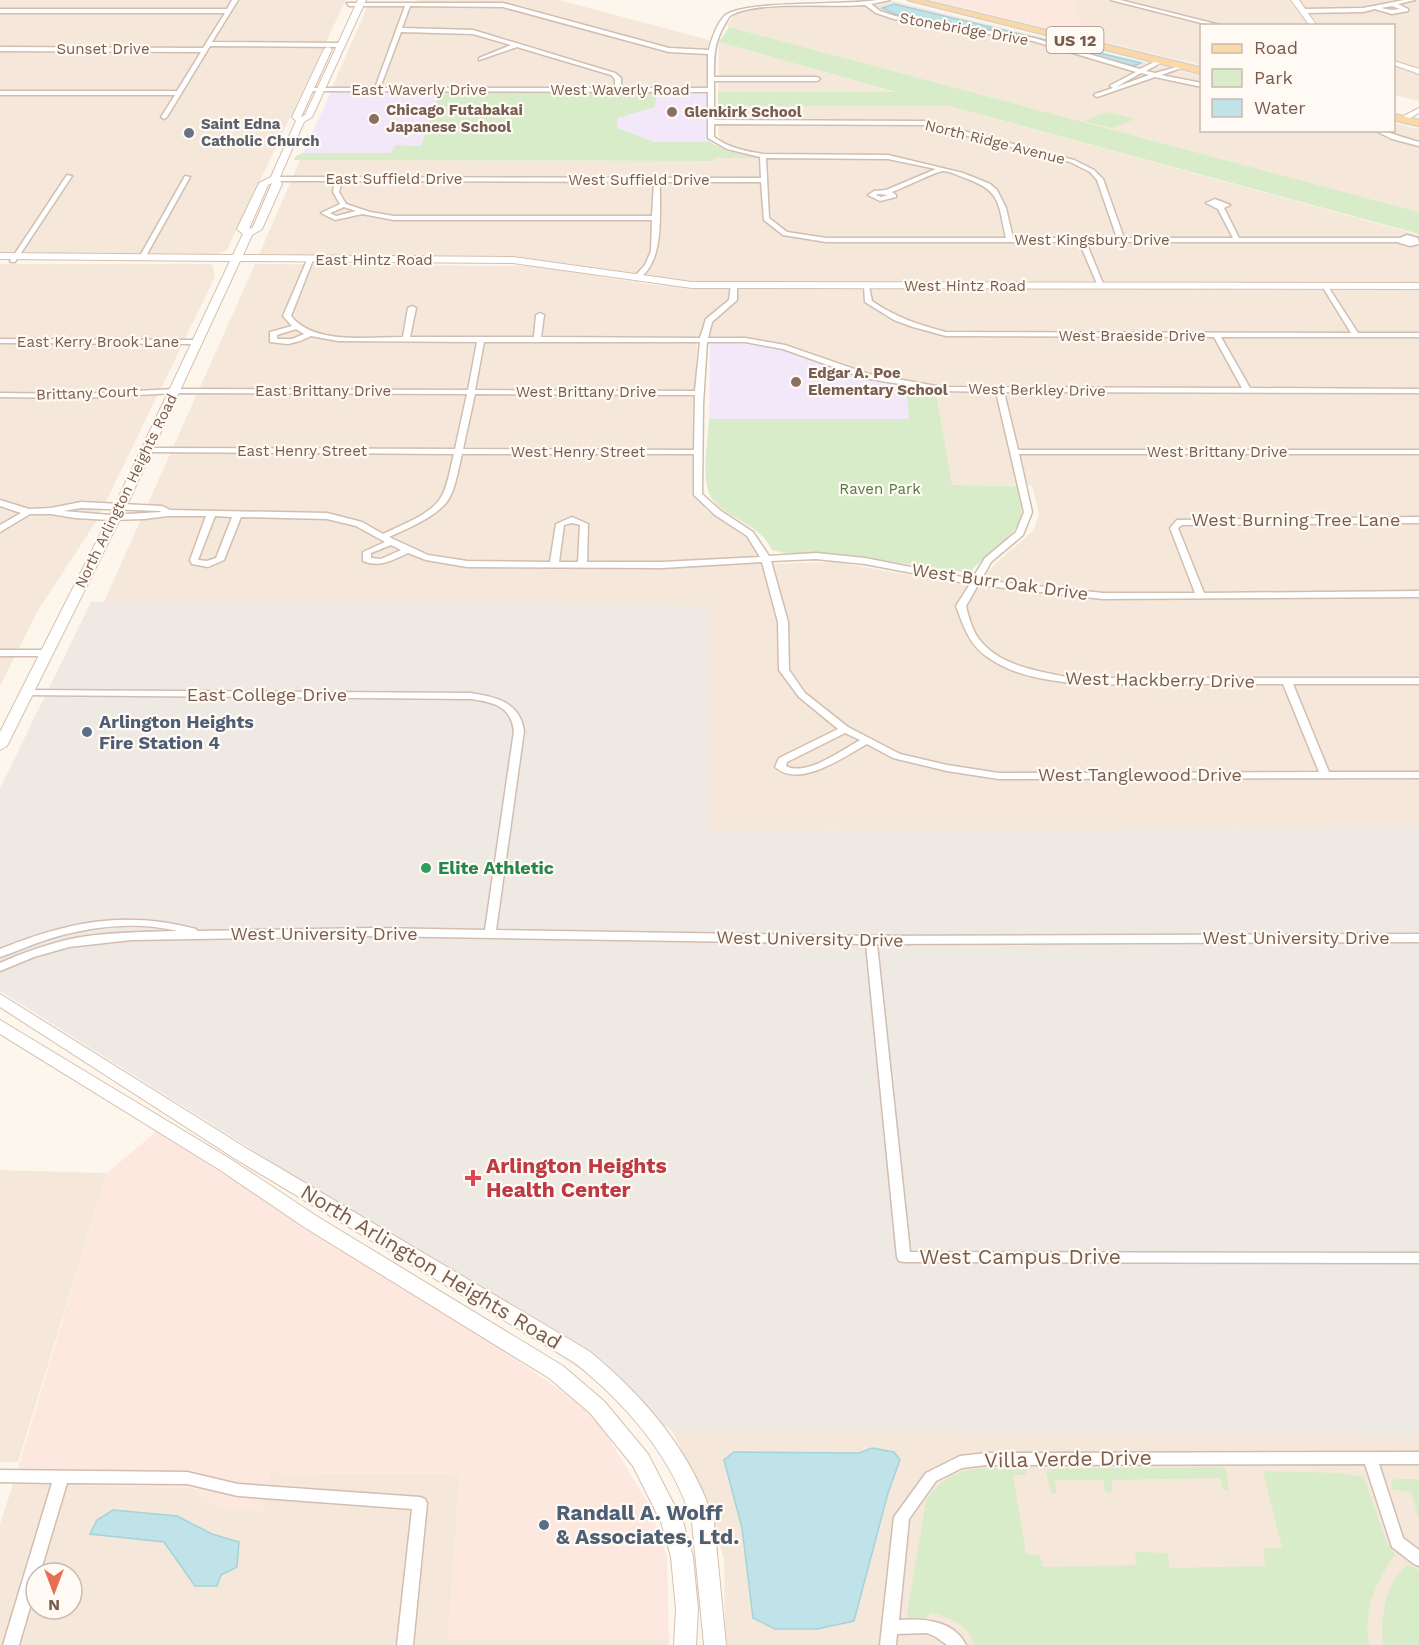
<svg xmlns="http://www.w3.org/2000/svg" width="1419" height="1645" font-family="'Work Sans',sans-serif">
<style>
.residential{fill:#f5e8da;fill-rule:evenodd}
.commercial{fill:#fde8e0}
.industrial{fill:#efe9e4}
.education{fill:#f3e8fa}
.green{fill:#d8ecc9}
.water{fill:#bfe3e8;stroke:#a5d3da;stroke-width:1.5}
.lines{fill:none;stroke-linecap:round;stroke-linejoin:round}
.street-casing{stroke:#d1beb0;stroke-width:3}
.secondary-casing{stroke:#d6c0b0;stroke-width:2}
.primary-casing{stroke:#dad1cd;stroke-width:3}
.street{fill:#fff;fill-rule:evenodd}
.secondary{fill:#fff;fill-rule:evenodd}
.primary{fill:#fbd9a5;fill-rule:evenodd}
.education-dot{fill:#8d6e63;stroke:#fffaf3;stroke-width:2}
.worship-dot{fill:#6b7280;stroke:#fffaf3;stroke-width:2}
.service-dot{fill:#5c6f8a;stroke:#fffaf3;stroke-width:2}
.leisure-dot{fill:#2e9e5b;stroke:#fffaf3;stroke-width:2}
.health-dot{fill:#e0444e;stroke:#fffaf3;stroke-width:2}
.labels{text-anchor:middle;stroke-width:4.5;stroke-linejoin:round;paint-order:stroke}
.far-street-label{font-size:15px;fill:#7a5c4d;stroke:#fffaf3}
.far-education-label{font-size:15px;font-weight:bold;fill:#785e54;stroke:#fffaf3;text-anchor:start}
.far-worship-label{font-size:15px;font-weight:bold;fill:#5b616d;stroke:#fffaf3;text-anchor:start}
.far-park-label{font-size:15px;fill:#537a41;stroke:#fffaf3}
.shield{fill:#fffaf3;stroke:#a28b7f;stroke-width:1.5}
.shield-label{font-size:16px;font-weight:bold;fill:#7a5c4d}
.street-label{font-size:18px;fill:#7a5c4d;stroke:#fffaf3}
.service-label{font-size:18px;font-weight:bold;fill:#4e5e75;stroke:#fffaf3;text-anchor:start}
.leisure-label{font-size:18px;font-weight:bold;fill:#27864d;stroke:#fffaf3;text-anchor:start}
.near-health-label{font-size:21px;font-weight:bold;fill:#be3a42;stroke:#fffaf3;text-anchor:start}
.near-street-label{font-size:21px;fill:#7a5c4d;stroke:#fffaf3}
.near-service-label{font-size:21px;font-weight:bold;fill:#4e5e75;stroke:#fffaf3;text-anchor:start}
</style>
<rect width="100%" height="100%" fill="#fdf6ec"/>
<g class="residential">
<polygon points="0,0 346,0 227,250 217,254 0,254"/>
<polygon points="418,0 559,0 709,40 708,87 699,89 332,88 368,5 415,5"/>
<polygon points="1071,0 1419,0 1419,101 1394,95 1394,26 1202,26 1201,65 1088,38"/>
<polygon points="894,1 1201,76 1202,130 1394,130 1394,123 1419,129 1419,212 729,27 727,24 734,15 758,8 875,5"/>
<polygon points="719,42 897,93 718,92"/>
<polygon points="718,106 949,106 1419,235 1419,283 701,283 660,280 569,264 525,260 258,257 300,160 713,161 714,158 758,158 761,154 742,151 721,142 718,133"/>
<polygon points="0,264 212,264 215,277 97,520 37,612 0,686"/>
<path d="M255,264L537,266L647,284L695,288L1419,289V828L707,830L104,602ZM697,337L744,338L788,344L875,374L935,384L952,486L1032,485L1039,514L1033,531L996,563L988,572L983,588L835,562L762,564L752,542L706,510L694,492Z"/>
<polygon points="0,1170 107,1173 18,1462 0,1462"/>
<polygon points="672,1431 1419,1435 1419,1645 725,1645 724,1559 703,1492"/>
<path d="M270,1473L460,1474L448,1639H669V1645H0V1524L13,1484L193,1488L221,1509L263,1510ZM36,1573H72V1609H36Z"/>
</g>
<g class="commercial">
<polygon points="931,0 1071,0 1088,38"/>
<polygon points="157,1131 446,1311 593,1413 647,1501 667,1556 669,1639 448,1639 460,1474 271,1473 263,1511 221,1509 193,1488 13,1484 107,1173"/>
</g>
<polygon class="industrial" points="91,602 707,605 707,830 1419,828 1419,1435 672,1431 272,1162 0,991 0,788"/>
<g class="education">
<polygon points="331,92 439,92 421,146 395,145 392,153 303,153"/>
<polygon points="657,92 707,94 710,142 655,142 617,128 618,118 655,107"/>
<polygon points="718,342 764,346 791,352 860,376 906,387 909,419 709,419 710,345"/>
</g>
<g class="green">
<polygon points="729,27 1419,212 1419,234 949,106 718,106 718,92 895,92 719,42"/>
<polygon points="439,92 657,92 655,107 618,118 617,128 655,142 710,142 728,151 759,158 714,158 714,161 294,160 296,156 303,153 391,153 395,145 421,146"/>
<polygon points="1107,112 1135,119 1112,128 1084,121"/>
<path d="M906,387L936,391L952,485L1017,486C1019,496 1023,508 1021,519C1018,532 980,560 969,573L847,555L784,553L772,550C758,519 712,517 707,486C703,465 708,440 709,419H909Z"/>
<polygon points="1222,1467 1226,1469 1229,1491 1223,1489 1220,1478 1112,1480 1113,1491 1109,1493 1105,1491 1103,1480 1055,1480 1056,1493 1052,1494 1046,1473 1049,1469"/>
<path d="M984,1468H1024L1027,1470L1026,1475H1013L1026,1554L1040,1555L1043,1567L1137,1565L1135,1554L1137,1552L1167,1553L1170,1568L1266,1566L1263,1549L1282,1547L1263,1471L1342,1473L1364,1477L1386,1541L1395,1554C1376,1583 1363,1608 1369,1645H975C968,1625 950,1617 931,1613L923,1621L910,1620L907,1613L926,1501C941,1478 957,1470 984,1468Z"/>
<polygon points="1396,1479 1419,1479 1419,1519 1411,1492 1393,1489 1391,1483"/>
<path d="M1408,1565L1419,1570V1645H1383C1380,1619 1385,1581 1408,1565Z"/>
</g>
<g class="water">
<polygon points="894,4 1141,63 1134,66 995,30 897,15 882,8"/>
<polygon points="872,1448 894,1452 900,1460 888,1493 854,1621 817,1629 775,1629 753,1618 742,1528 724,1460 734,1452 859,1453"/>
<polygon points="113,1510 177,1516 212,1534 239,1542 237,1567 221,1575 217,1586 195,1586 164,1542 90,1534 97,1520"/>
</g>
<g class="lines">
<defs>
<g id="street">
<polygon points="232,0 238,0 212,42 341,43 344,45 341,47 210,46 167,117 164,119 161,117 175,95 0,95 0,91 177,91 201,52 0,51 0,47 203,48 225,13 0,13 0,9 227,9"/>
<path d="M877,0H890L871,4L880,11L895,16L1034,38L1140,69L1158,60H1162V62L1146,71L1155,73L1184,65V67L1161,75L1202,83V87L1155,77L1097,97L1094,95L1095,94L1113,88L1110,86L1111,85L1136,72L1033,41L894,19L876,13L865,5C834,8 754,0 730,16C729,17 726,22 725,24C714,43 714,55 714,77H817L820,79L817,81H714V120L925,121L1074,160L1094,170L1103,179L1124,238H1233L1218,209L1206,203L1215,199L1230,205L1224,208L1239,238H1400L1407,235L1418,238L1419,244L1410,246L1397,242H1086L1104,286L1101,288L1098,286L1079,242H826L783,235L764,220L761,182H660C659,212 666,264 636,280L633,278L645,265L651,251L652,220H394L362,214L335,220L321,213L340,204L333,192L335,181H275L272,179L275,177L761,178L760,157L727,149L708,138V92L307,91V89L309,88H375L405,6H349L347,3H503L669,48L709,50C711,40 718,20 727,14C754,0 841,6 877,0ZM410,6L503,7L669,52L708,54V88H621V78L615,73L473,30L402,28ZM401,32L473,34L511,45L479,58V60L517,47L611,75L615,79V88H380ZM1141,73L1149,75L1116,87ZM714,124L925,125L1070,162L1090,172L1097,180L1117,238H1013L1006,208L997,190L990,184L963,173L888,155L763,154C745,151 729,148 714,137ZM766,158L888,159L936,169L886,190L874,191L868,195L880,201L896,197V195L892,192C901,189 937,171 943,171C950,171 959,176 965,178C1002,191 998,204 1006,238H826L787,232L769,218ZM342,181L654,182L652,216H394L370,212L346,204L339,192ZM877,194L888,195L881,197L876,195ZM344,207L356,211L336,216L330,213Z"/>
<polygon points="1111,0 1120,0 1224,26 1213,26"/>
<path d="M1404,0H1415L1398,4L1408,9V11L1392,14L1375,9L1363,12L1304,13L1301,11L1304,9L1363,8ZM1392,6L1400,9L1392,10L1381,8Z"/>
<path d="M1374,130C1386,130 1406,139 1419,142V146L1392,139Z"/>
<polygon points="67,175 72,176 15,262 11,262 10,261"/>
<polygon points="185,176 190,177 146,256 141,257 140,256"/>
<path d="M310,258L313,260L291,316C314,345 368,337 403,337L408,308L412,306L416,308L410,337H534L536,315L540,313L544,315L541,337L700,338L706,319L729,300L731,285L734,283L737,285V300L712,322L708,338H745L785,345L869,374L942,387L1242,388L1214,337L946,336L913,327L894,320L865,302L864,285L869,286L872,301C895,317 919,325 946,332L1351,333L1322,286L1327,285L1358,333H1419V337H1221L1250,388L1419,389V393L1004,392L1018,450H1419V454H1019L1032,512L1023,535L991,562L981,580L1103,593H1195L1170,528L1177,520L1419,517V523L1182,525L1178,528L1204,593L1419,591V597L1103,599L978,585L966,606C968,615 971,625 975,633C994,666 1038,671 1071,678H1419V684H1293L1329,772H1419V778L999,779L947,771L893,758L867,744C844,757 799,789 775,767L779,758L838,729L799,697L779,670L778,622L762,562L662,568L467,567L426,560L408,553C393,560 380,568 363,561V552L385,542L356,526L327,519L241,517L224,560L208,567L192,564L190,560L206,516H168L144,519L110,520L75,518L51,514H30L0,532V525L21,513L0,506V500L29,509L51,508L81,502L162,506L170,510L327,513L362,522L383,534C401,525 428,516 440,499C448,487 450,468 454,454L148,452L144,450L148,448L455,449L467,394L175,393L81,398L0,397V393L81,394L175,389L468,390L477,342L338,341L311,336L300,341L288,344L270,342V332L292,326L283,316L307,260ZM296,329L304,334L292,339H277V335ZM484,342H700L695,391L475,390ZM707,342H745L783,349L864,378L942,391L996,392L1024,512L1016,532L985,558L972,579L865,558L816,553L769,556L753,532L721,511L702,494L703,404ZM475,394L695,395L694,450L463,449ZM462,454H694V495L715,515L747,536L760,557L662,562H587L588,524L572,517L556,524L550,562L467,561L428,555L389,537C408,528 432,519 446,503C456,490 458,469 462,454ZM81,508L160,511L161,512L110,515L63,511ZM215,516L232,517L216,558L207,561L198,560ZM572,523L580,525L578,562H559L564,525ZM391,545L401,550L381,559L371,558V553ZM816,559L865,564L970,584L956,606C963,625 969,644 986,656C1031,690 1111,684 1164,684C1204,684 1243,684 1283,684L1319,772L999,773L947,765L900,754L848,727L805,693L789,670L788,622L771,561ZM845,733L860,740C842,750 806,777 786,766L787,762Z"/>
<polygon points="0,339 197,340 201,342 197,344 0,343"/>
<polygon points="0,650 47,650 52,653 47,656 0,656"/>
<path d="M27,690L471,693C496,697 520,702 524,731L496,930L864,936L1419,934V942L877,944L910,1252L1419,1253V1263L904,1262L899,1261L897,1257L866,944L374,936L131,940L69,947L34,957L0,971V963C22,953 43,946 66,940C101,932 143,932 178,931C136,921 90,926 49,939C32,944 16,952 0,957V949C68,922 124,910 196,929L197,931L374,928L485,930L514,731C511,706 493,702 471,699L24,695L22,693Z"/>
<path d="M1419,1452V1464H1379L1403,1538L1419,1550V1566L1414,1564L1392,1547L1365,1464L986,1465L962,1468L936,1481L909,1519L899,1620C922,1618 954,1620 966,1645H947L936,1637L927,1633L897,1634L896,1645H880L894,1517L897,1513L926,1473L960,1456L986,1453Z"/>
<polygon points="0,1470 187,1472 238,1484 420,1497 425,1499 427,1503 413,1645 397,1645 412,1509 238,1496 187,1484 67,1483 40,1573 36,1573 36,1587 19,1645 3,1645 52,1483 0,1482"/>
</g>
<g id="secondary">
<path d="M358,0H366L312,117L304,122L279,179L282,184L262,229L252,235L243,255L513,257L692,282L1419,283V289L692,288L513,263L240,261L127,505L7,746L0,750V732L115,505L230,261L0,259V253L233,255L243,234L237,229L259,183L271,177L296,121L292,117L324,49L328,47L332,49L301,117L305,115ZM272,183L253,227L249,229L268,185Z"/>
<polygon points="1291,0 1299,0 1317,26 1310,26"/>
<polygon points="1394,61 1419,69 1419,74 1394,65"/>
<polygon points="1419,108 1419,113 1405,121 1398,119"/>
<path d="M0,994L246,1148L589,1351C644,1396 693,1453 714,1522L726,1645H704L692,1522C673,1457 626,1404 575,1363L234,1158L0,1007Z"/>
<polygon points="0,1020 232,1160 318,1217 563,1366 604,1401 648,1454 683,1522 693,1557 698,1609 696,1645 674,1645 676,1609 671,1557 661,1522 633,1466 590,1413 549,1378 304,1227 220,1170 0,1034"/>
</g>
<g id="primary">
<polygon points="908,0 922,0 1202,68 1202,74"/>
<polygon points="1394,114 1419,120 1419,126 1394,120"/>
</g>
</defs>
<use href="#street" class="street-casing"/>
<use href="#secondary" class="secondary-casing"/>
<use href="#primary" class="primary-casing"/>
<use href="#street" class="street"/>
<use href="#secondary" class="secondary"/>
<use href="#primary" class="primary"/>
</g>
<g class="education-dot">
<circle cx="672" cy="112" r="6"/>
<circle cx="374" cy="119" r="6"/>
<circle cx="796" cy="382" r="6"/>
</g>
<circle class="worship-dot" cx="189" cy="133" r="6"/>
<g class="service-dot">
<circle cx="87" cy="732" r="6"/>
<circle cx="544" cy="1525" r="6"/>
</g>
<circle class="leisure-dot" cx="426" cy="868" r="6"/>
<path class="health-dot" d="M470 1169h6v6h6v6h-6v6h-6v-6h-6v-6h6z"/>
<g class="labels">
<g class="far-street-label">
<text transform="translate(964 29) rotate(10)" y="5">Stonebridge Drive</text>
<text x="103" y="54">Sunset Drive</text>
<text x="419" y="95">East Waverly Drive</text>
<text x="620" y="95">West Waverly Road</text>
<text transform="translate(995 142) rotate(14)" y="5">North Ridge Avenue</text>
<text x="394" y="184">East Suffield Drive</text>
<text x="639" y="185">West Suffield Drive</text>
<text x="1092" y="245">West Kingsbury Drive</text>
<text x="374" y="265">East Hintz Road</text>
<text x="965" y="291">West Hintz Road</text>
<text x="1132" y="341">West Braeside Drive</text>
<text x="98" y="347">East Kerry Brook Lane</text>
<text transform="translate(1037 390) rotate(1)" y="5">West Berkley Drive</text>
<text x="323" y="396">East Brittany Drive</text>
<text x="586" y="397">West Brittany Drive</text>
<text transform="translate(87 393) rotate(-2)" y="5">Brittany Court</text>
<text x="302" y="456">East Henry Street</text>
<text x="578" y="457">West Henry Street</text>
<text x="1217" y="457">West Brittany Drive</text>
<text transform="translate(126 491) rotate(-64)" y="5">North Arlington Heights Road</text>
</g>
<g class="far-education-label">
<text x="386" y="115">Chicago Futabakai<tspan x="386" dy="17">Japanese School</tspan></text>
<text x="684" y="117">Glenkirk School</text>
<text x="808" y="378">Edgar A. Poe<tspan x="808" dy="17">Elementary School</tspan></text>
</g>
<g class="far-worship-label">
<text x="201" y="129">Saint Edna<tspan x="201" dy="17">Catholic Church</tspan></text>
</g>
<g class="far-park-label">
<text x="880" y="494">Raven Park</text>
</g>
<rect class="shield" x="1046.5" y="27" width="57" height="26" rx="4.5"/>
<g class="shield-label">
<text x="1075" y="46">US 12</text>
</g>
<g class="street-label">
<text x="1296" y="526">West Burning Tree Lane</text>
<text transform="translate(1000 582) rotate(8)" y="6">West Burr Oak Drive</text>
<text transform="translate(1160 680) rotate(1)" y="6">West Hackberry Drive</text>
<text x="267" y="701">East College Drive</text>
<text x="1140" y="781">West Tanglewood Drive</text>
<text x="324" y="940">West University Drive</text>
<text x="1296" y="944">West University Drive</text>
<text transform="translate(810 939) rotate(1)" y="6">West University Drive</text>
</g>
<g class="service-label">
<text x="99" y="728">Arlington Heights<tspan x="99" dy="21">Fire Station 4</tspan></text>
</g>
<g class="leisure-label">
<text x="438" y="874">Elite Athletic</text>
</g>
<g class="near-health-label">
<text x="486" y="1173">Arlington Heights<tspan x="486" dy="24">Health Center</tspan></text>
</g>
<g class="near-street-label">
<text x="1020" y="1264">West Campus Drive</text>
<text transform="translate(431 1267) rotate(31)" y="7">North Arlington Heights Road</text>
<text transform="translate(1068 1459) rotate(-1)" y="7">Villa Verde Drive</text>
</g>
<g class="near-service-label">
<text x="556" y="1520">Randall A. Wolff<tspan x="556" dy="24">&amp; Associates, Ltd.</tspan></text>
</g>
</g>
<rect x="1200" y="24" width="195" height="108" fill="#fffaf3" stroke="#cabbb1" stroke-width="1.5"/>
<rect x="1212" y="44" width="30" height="9" fill="#fbd9a5" stroke="#cabbb1" stroke-width="1.5"/>
<text x="1254" y="54" font-size="18" fill="#7a5c4d">Road</text>
<rect x="1212" y="69" width="30" height="18" fill="#d8ecc9" stroke="#cabbb1" stroke-width="1.5"/>
<text x="1254" y="84" font-size="18" fill="#7a5c4d">Park</text>
<rect x="1212" y="99" width="30" height="18" fill="#bfe3e8" stroke="#cabbb1" stroke-width="1.5"/>
<text x="1254" y="114" font-size="18" fill="#7a5c4d">Water</text>
<g transform="translate(54 1591) rotate(180)"><circle r="28" fill="#fffaf3" stroke="#cabbb1" stroke-width="1.5"/>
<path d="M0-4.5L10 22L0 15L-10 22Z" fill="#e76f51"/>
<text y="-9" font-size="16" font-weight="bold" text-anchor="middle" fill="#7a5c4d">N</text>
</g>
</svg>
